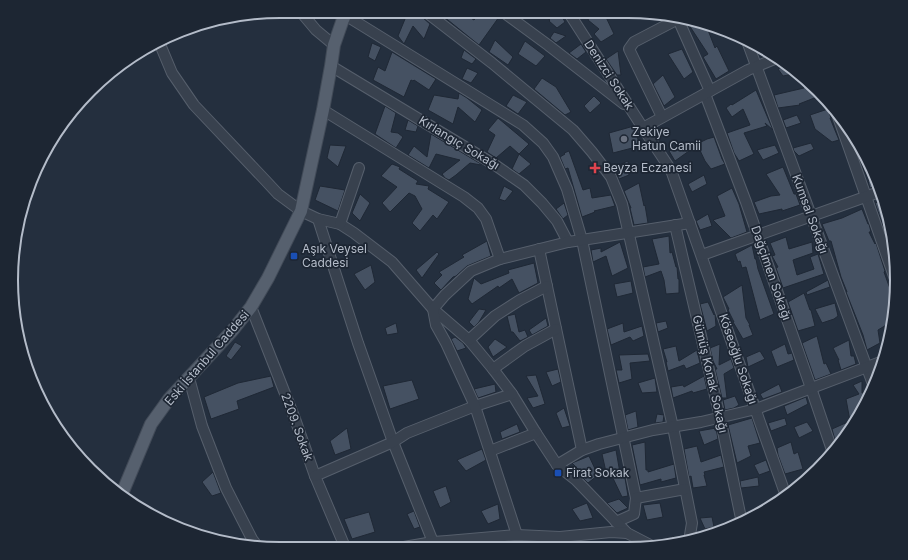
<svg xmlns="http://www.w3.org/2000/svg" width="908" height="560" font-family="Inter,sans-serif">
<style>
.green{fill:#263c3f}
.building{fill:#455162;stroke:#1f2835}
.lines{fill:none;stroke-linecap:round;stroke-linejoin:round}
.minor-casing{stroke:#565f6c;stroke-width:12}
.major-casing{stroke:#414a57;stroke-width:14}
.minor{stroke:#38414e;stroke-width:10}
.major{stroke:#56606e;stroke-width:12}
.worship-dot{fill:#6b7280;stroke:#1d2633;stroke-width:1.5}
.health-dot{fill:#e0444e;stroke:#1d2633;stroke-width:1.5}
.transit-dot{fill:#1a4fb4;stroke:#1d2633;stroke-width:1.5}
.labels{text-anchor:middle;stroke-width:3.5;stroke-linejoin:round;paint-order:stroke}
.street-label{font-size:12px;fill:#b4bcc9;stroke:#1d2633}
.poi-label{font-size:12px;fill:#b4bcc9;stroke:#1d2633;text-anchor:start}
.rim{fill:none;stroke:#b4bcc9;stroke-width:2}
</style>
<rect width="100%" height="100%" fill="#242f3e"/>
<polygon class="green" points="617,541 616,548 479,548 520,543"/>
<g class="building">
<polygon points="389,12 416,12 420,14 422,17 430,24 424,39 413,26 404,44 398,36 405,19"/>
<polygon points="438,12 461,12 474,20 481,12 494,12 499,17 479,45"/>
<polygon points="540,13 560,13 565,22 557,28 549,21 550,20"/>
<polygon points="591,13 604,13 614,34 601,42 594,34 599,29 588,20"/>
<polygon points="694,22 706,25 715,48 717,46 729,71 716,79 703,57 708,54 689,25"/>
<polygon points="554,32 566,36 556,43 550,38"/>
<polygon points="495,40 513,57 508,65 489,52"/>
<polygon points="525,41 545,56 536,66 518,54"/>
<polygon points="372,43 381,47 375,61 368,57"/>
<polygon points="581,44 586,52 577,59 569,53"/>
<polygon points="682,49 693,72 684,79 668,54"/>
<polygon points="464,50 476,59 472,64 461,58"/>
<polygon points="618,51 621,75 617,75 606,59"/>
<polygon points="392,52 436,79 429,90 414,80 413,81 411,80 404,97 373,80 378,67 385,71"/>
<polygon points="787,64 790,66 793,74 783,76 778,69"/>
<polygon points="467,68 478,73 471,83 462,79"/>
<polygon points="798,73 822,95 799,104 800,105 778,108 774,95 804,88"/>
<polygon points="663,75 675,97 664,106 653,84"/>
<polygon points="542,78 556,87 571,112 565,115 534,89"/>
<polygon points="756,90 773,130 765,123 767,126 744,133 754,154 739,161 734,153 727,133 750,125 743,109 732,117 726,108 731,104 732,105"/>
<polygon points="459,93 467,98 482,110 475,122 458,107 453,124 428,110 434,95 458,99"/>
<polygon points="513,95 527,102 518,114 506,106"/>
<polygon points="594,96 601,103 590,113 584,106"/>
<polygon points="385,106 396,113 391,132 398,133 403,137 396,148 375,134"/>
<polygon points="828,109 831,118 830,118 839,140 832,142 815,129 810,115"/>
<polygon points="797,115 801,123 786,128 783,120"/>
<polygon points="498,118 529,144 519,154 510,146 496,158 487,152 495,135 488,130"/>
<polygon points="408,120 418,126 416,132 405,130"/>
<polygon points="634,126 640,146 613,153 609,133"/>
<polygon points="431,134 481,164 481,165 470,163 456,175 449,180 445,178 442,174 460,160 436,154 429,168 408,155 414,146 427,157"/>
<polygon points="714,137 722,159 725,164 711,169 705,161 697,144 707,139"/>
<polygon points="686,143 689,151 675,161 669,151"/>
<polygon points="811,143 814,149 799,156 794,151 793,148"/>
<polygon points="330,145 346,146 338,167 327,158"/>
<polygon points="775,145 779,153 763,160 757,150"/>
<polygon points="569,151 583,190 590,188 592,198 611,195 615,206 594,211 595,212 582,217 568,168 565,169 560,157 565,154 564,153"/>
<polygon points="519,154 531,164 519,174 512,169"/>
<polygon points="628,161 629,175 619,179 616,173 612,168"/>
<polygon points="868,162 879,185 870,188 868,181 871,180 864,171 862,164"/>
<polygon points="392,164 400,167 399,169 418,181 416,184 429,186 428,189 449,202 437,219 433,215 420,231 412,223 422,209 415,196 409,193 390,212 382,203 397,187 381,176"/>
<polygon points="783,167 794,194 796,194 800,205 782,211 782,209 759,214 754,202 771,196 780,195 766,174"/>
<polygon points="704,175 707,184 692,192 688,184"/>
<polygon points="639,183 644,206 645,205 648,223 634,225 630,208 631,208 624,191"/>
<polygon points="320,186 345,190 338,211 315,200"/>
<polygon points="504,186 513,191 505,201 499,199"/>
<polygon points="732,188 739,204 747,232 731,238 713,220 725,216 717,196"/>
<polygon points="360,194 370,203 360,221 352,213"/>
<polygon points="884,200 895,245 895,260 875,203"/>
<polygon points="564,203 568,215 563,219 556,209"/>
<polygon points="862,209 868,224 869,224 871,232 869,232 875,244 876,243 885,271 884,272 889,286 896,303 893,321 878,330 880,343 867,350 863,335 846,292 847,292 841,277 831,241 829,241 822,224 842,218"/>
<polygon points="708,214 712,226 700,230 696,221"/>
<polygon points="669,236 670,253 672,252 676,267 677,267 678,279 679,279 679,293 666,294 664,280 661,271 645,277 643,267 659,264 652,239"/>
<polygon points="786,237 789,249 812,242 813,253 793,260 797,275 814,269 810,257 818,254 824,274 783,288 776,268 778,267 772,256 775,255 770,243"/>
<polygon points="487,241 491,256 467,266 456,276 453,277 441,290 434,283 442,275 439,272 464,257 462,255"/>
<polygon points="620,242 628,268 612,276 606,256 593,262 591,250 601,248 601,252"/>
<polygon points="752,245 755,259 756,259 758,269 774,314 760,320 746,267 742,268 740,261 738,262 735,254"/>
<polygon points="437,252 439,254 422,278 416,270"/>
<polygon points="534,263 538,283 519,293 512,279 499,288 498,286 472,304 468,299 474,278 481,284 509,273 508,270"/>
<polygon points="371,265 375,282 365,290 354,274"/>
<polygon points="828,280 830,287 807,295 806,292"/>
<polygon points="631,281 633,293 617,297 614,284"/>
<polygon points="742,285 746,318 750,325 749,325 753,335 743,339 733,322 734,322 728,310 729,309 723,297"/>
<polygon points="804,293 810,310 811,310 815,326 798,331 788,302"/>
<polygon points="708,302 714,315 715,314 716,326 707,331 700,304"/>
<polygon points="835,303 838,316 834,319 822,323 815,309"/>
<polygon points="479,309 486,310 479,322 474,327 469,322"/>
<polygon points="515,314 519,332 525,330 528,337 520,341 513,332 511,332 507,316"/>
<polygon points="546,318 548,326 532,335 529,330"/>
<polygon points="666,321 668,328 658,332 656,323"/>
<polygon points="396,323 398,333 387,335 385,328"/>
<polygon points="623,323 624,332 642,326 644,336 633,341 630,337 611,345 607,329"/>
<polygon points="817,336 824,364 826,363 831,374 815,380 802,343"/>
<polygon points="455,337 463,343 466,348 457,351 451,339"/>
<polygon points="495,339 507,347 493,357 488,347"/>
<polygon points="849,340 851,356 854,356 856,364 841,370 838,360 839,360 833,348"/>
<polygon points="235,342 242,346 231,360 226,356"/>
<polygon points="720,344 719,365 731,359 734,368 724,374 727,398 722,398 715,369 717,369 713,361 710,348"/>
<polygon points="785,344 788,354 792,353 794,360 777,367 771,351"/>
<polygon points="676,346 679,361 697,350 700,363 686,369 684,365 668,371 666,362 667,362 663,349"/>
<polygon points="760,351 765,359 748,367 746,357"/>
<polygon points="648,354 650,361 630,363 632,379 619,383 616,370 622,370 619,355"/>
<polygon points="558,369 561,382 552,386 546,372"/>
<polygon points="536,375 545,404 533,408 527,398 538,396 526,376"/>
<polygon points="271,376 274,387 237,401 239,409 211,419 204,397 238,383"/>
<polygon points="704,376 707,389 693,393 692,391 673,398 671,387 683,385 684,387"/>
<polygon points="655,378 657,392 642,393 638,383"/>
<polygon points="412,380 419,399 390,409 383,386"/>
<polygon points="862,381 862,393 865,392 868,402 847,434 835,440 832,429 850,421 846,399 859,394 853,385"/>
<polygon points="495,384 496,392 478,398 474,389"/>
<polygon points="779,384 782,392 763,399 760,394"/>
<polygon points="735,396 739,405 734,408 725,410 723,400"/>
<polygon points="806,397 808,404 787,415 784,406"/>
<polygon points="564,408 570,426 562,428 556,413"/>
<polygon points="636,411 638,427 628,430 625,415"/>
<polygon points="657,414 664,415 663,422 655,423"/>
<polygon points="752,418 760,443 748,446 751,456 737,463 728,425"/>
<polygon points="785,418 787,425 771,431 768,423"/>
<polygon points="807,422 813,431 799,438 794,427"/>
<polygon points="517,424 520,432 502,439 500,432"/>
<polygon points="347,428 351,449 335,455 330,441"/>
<polygon points="716,428 718,439 704,445 699,431"/>
<polygon points="645,442 646,470 648,470 648,472 674,464 676,478 661,482 661,479 640,485 632,445"/>
<polygon points="791,442 794,454 798,452 803,469 785,474 778,455 777,448"/>
<polygon points="697,446 701,462 721,455 724,467 704,472 705,475 704,475 707,486 693,488 691,476 689,477 684,449"/>
<polygon points="482,449 486,460 466,471 457,460"/>
<polygon points="616,450 620,473 624,472 628,496 622,497 610,472 606,472 602,454"/>
<polygon points="589,456 596,471 595,471 597,476 588,483 579,474 582,473 572,463"/>
<polygon points="766,460 770,471 759,475 754,465"/>
<polygon points="213,472 221,493 212,496 202,482"/>
<polygon points="758,477 759,486 741,488 740,481"/>
<polygon points="446,486 451,502 440,508 433,491"/>
<polygon points="619,499 628,508 617,513 607,503"/>
<polygon points="587,503 593,518 580,521 572,509"/>
<polygon points="660,503 663,517 647,520 643,505"/>
<polygon points="498,504 500,519 488,524 481,511"/>
<polygon points="414,511 420,527 414,529 407,514"/>
<polygon points="369,512 375,532 352,539 344,519"/>
<polygon points="712,517 714,527 705,529 700,518"/>
<polygon points="672,536 683,539 683,542 670,544"/>
</g>
<g class="lines">
<defs>
<g id="minor">
<polyline points="300,11 316,30 334,45"/>
<polyline points="426,12 492,63 573,130 592,152 611,177 622,204 673,427 692,523 689,541"/>
<polyline points="503,12 548,45 624,104"/>
<polyline points="569,13 643,128 671,170 786,496"/>
<polyline points="345,15 523,125 543,143 553,157 567,189 582,240 636,498 634,514 616,522"/>
<polyline points="678,19 710,91"/>
<polyline points="747,41 874,387"/>
<polyline points="159,42 172,73 194,105 265,180 278,194 301,211 318,219 340,224 354,233 392,262 433,309 469,340 493,369 512,394 536,433 557,465 576,480 627,533 654,547"/>
<polyline points="331,66 495,165 524,185 542,203 557,221 568,242"/>
<polyline points="705,94 746,202 811,388 833,453"/>
<polyline points="323,110 464,197 478,208 486,219 500,259"/>
<polyline points="836,111 896,282"/>
<polyline points="662,117 629,49 634,42 680,18"/>
<polyline points="643,128 748,70 777,58"/>
<polyline points="318,219 358,343 393,442 433,542"/>
<polyline points="340,224 359,168"/>
<polyline points="675,225 720,417 742,523"/>
<polyline points="539,249 582,450"/>
<polyline points="702,255 882,191"/>
<polyline points="251,307 295,419 315,476 345,547"/>
<polyline points="469,340 495,316 520,300 547,286"/>
<polyline points="493,369 525,346 556,329"/>
<polyline points="189,378 202,426 226,488 252,539 258,547"/>
<polyline points="490,451 536,433"/>
<polyline points="557,465 582,450 599,444 653,430 701,422 756,409 883,361"/>
<polyline points="315,476 393,442 407,433 475,406 512,394"/>
<polyline points="636,498 685,489"/>
<polyline points="517,535 475,406 446,343 436,325 433,309 445,295 471,271 500,259 568,242 582,240 690,223"/>
<polyline points="404,547 433,542 447,541 517,535 560,537 611,532 627,533"/>
</g>
<polyline id="major" points="121,496 151,424 169,399 232,331 251,307 268,278 301,211 323,110 331,66 334,45 342,22 347,11"/>
</defs>
<use href="#minor" class="minor-casing"/>
<use href="#major" class="major-casing"/>
<use href="#minor" class="minor"/>
<use href="#major" class="major"/>
</g>
<circle class="worship-dot" cx="624" cy="139" r="4"/>
<path class="health-dot" d="M593 162h4v4h4v4h-4v4h-4v-4h-4v-4h4z"/>
<g class="transit-dot">
<rect x="290" y="252" width="8" height="8" rx="2"/>
<rect x="554" y="469" width="8" height="8" rx="2"/>
</g>
<g class="labels">
<g class="street-label">
<text transform="translate(609 75) rotate(57)" y="4">Denizci Sokak</text>
<text transform="translate(459 143) rotate(31)" y="4">Kırlangıç Sokağı</text>
<text transform="translate(810 214) rotate(70)" y="4">Kumsal Sokağı</text>
<text transform="translate(771 273) rotate(71)" y="4">Dağçimen Sokağı</text>
<text transform="translate(207 358) rotate(-49)" y="4">Eski İstanbul Caddesi</text>
<text transform="translate(738 359) rotate(71)" y="4">Köseoğlu Sokağı</text>
<text transform="translate(710 374) rotate(77)" y="4">Gümüş Konak Sokağı</text>
<text transform="translate(297 427) rotate(70)" y="4">2209. Sokak</text>
</g>
<g class="poi-label">
<text x="632" y="136">Zekiye<tspan x="632" dy="14">Hatun Camii</tspan></text>
<text x="603" y="172">Beyza Eczanesi</text>
<text x="302" y="253">Aşık Veysel<tspan x="302" dy="14">Caddesi</tspan></text>
<text x="566" y="477">Firat Sokak</text>
</g>
</g>
<path d="M0 0H908V560H0ZM280 18H628A262 262 0 0 1 890 280V280A262 262 0 0 1 628 542H280A262 262 0 0 1 18 280V280A262 262 0 0 1 280 18Z" fill="#1d2633" fill-rule="evenodd"/>
<path class="rim" d="M280 18H628A262 262 0 0 1 890 280V280A262 262 0 0 1 628 542H280A262 262 0 0 1 18 280V280A262 262 0 0 1 280 18Z"/>
</svg>
